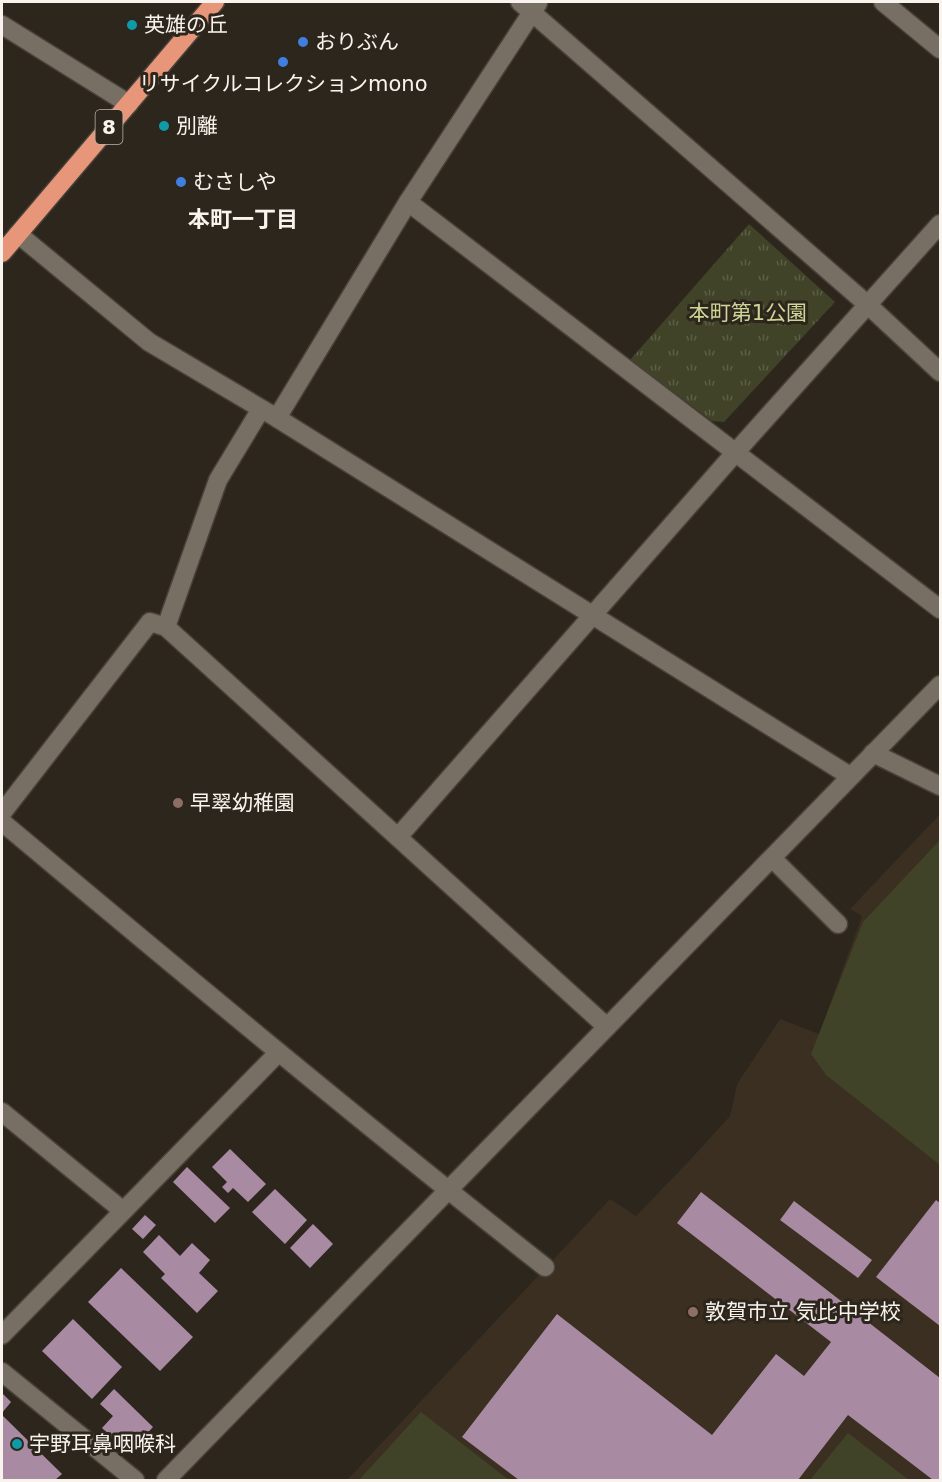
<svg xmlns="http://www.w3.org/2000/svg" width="942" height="1482" font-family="'DejaVu Sans','Noto Sans JP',sans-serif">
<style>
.built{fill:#3a2f20}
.park{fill:url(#park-tufts)}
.pitch{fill:#404327}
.building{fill:#a98aa3}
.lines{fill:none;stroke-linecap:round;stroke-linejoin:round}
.minor-casing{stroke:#48413a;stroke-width:21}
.highway-casing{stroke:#48413a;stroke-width:21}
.minor{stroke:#776f64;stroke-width:18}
.highway{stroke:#e79679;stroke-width:18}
.culture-dot{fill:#0f9aa8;stroke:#2d261d;stroke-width:2}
.shop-dot{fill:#3f7fe0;stroke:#2d261d;stroke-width:2}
.education-dot{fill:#8d6e63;stroke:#2d261d;stroke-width:2}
.labels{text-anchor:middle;stroke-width:6;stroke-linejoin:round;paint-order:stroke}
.shield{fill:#2d261d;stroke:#bbb6af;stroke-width:1.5}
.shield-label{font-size:20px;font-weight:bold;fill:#f8f3ed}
.poi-label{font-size:21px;fill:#f8f3ed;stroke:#2d261d;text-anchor:start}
.park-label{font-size:21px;fill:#ced597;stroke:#2d261d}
.neighbourhood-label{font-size:22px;font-weight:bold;fill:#f8f3ed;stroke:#2d261d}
</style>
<defs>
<pattern id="park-tufts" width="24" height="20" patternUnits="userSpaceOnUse" patternTransform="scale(1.5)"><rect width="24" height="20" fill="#404327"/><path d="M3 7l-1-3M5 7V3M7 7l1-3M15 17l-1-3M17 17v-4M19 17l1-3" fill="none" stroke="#5c5f47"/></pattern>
</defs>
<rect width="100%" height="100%" fill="#2d261d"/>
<polygon class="built" points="940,814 940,1480 347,1480 610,1199 636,1216 689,1161 730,1116 737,1084 780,1019 819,1034 862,916 850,909"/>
<polygon class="park" points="749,224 835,302 724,422 712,421 630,360"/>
<g class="pitch">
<polygon points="940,840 940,1165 826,1075 811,1054 863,922"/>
<polygon points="421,1412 509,1480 359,1480"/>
<polygon points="848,1433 909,1480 810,1480"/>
</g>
<g class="building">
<polygon points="230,1149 266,1184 248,1202 233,1188 228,1193 222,1187 227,1182 212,1167"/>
<polygon points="187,1167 230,1208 215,1223 173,1182"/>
<polygon points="275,1189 307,1220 285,1244 252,1212"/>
<polygon points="701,1192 940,1378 940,1480 933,1480 848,1415 798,1480 519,1480 462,1437 557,1314 712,1435 776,1354 804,1376 831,1342 677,1223"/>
<polygon points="936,1200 940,1203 940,1326 876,1277"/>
<polygon points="794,1201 872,1260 858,1278 780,1220"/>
<polygon points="145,1215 156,1225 143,1239 132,1229"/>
<polygon points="313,1224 333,1244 310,1268 290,1248"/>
<polygon points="159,1235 180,1256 192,1243 210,1260 199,1273 218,1291 197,1313 161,1278 165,1274 143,1252"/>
<polygon points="121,1268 193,1337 160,1371 88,1302"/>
<polygon points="73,1319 122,1367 92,1399 42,1351"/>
<polygon points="114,1389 153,1427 128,1454 102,1428 113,1416 100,1404"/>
<polygon points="2,1393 11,1402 2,1413"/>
<polygon points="2,1415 62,1474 55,1480 2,1480"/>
</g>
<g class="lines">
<defs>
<g id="minor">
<polyline points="520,2 868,305 940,372"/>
<polyline points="883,2 940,49"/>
<polyline points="2,25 129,104"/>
<polyline points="408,202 940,609"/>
<polyline points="18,234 149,342 277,418 850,776"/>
<polyline points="277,418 408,202 538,3"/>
<polyline points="166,627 218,480 261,409"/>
<polyline points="873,753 940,786"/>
<polyline points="2,813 150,622 166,627 607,1027"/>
<path d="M2,822C181,972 361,1122 545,1267"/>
<polyline points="398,837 735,453 940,224"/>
<polyline points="772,858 838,924"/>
<polyline points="2,1112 122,1210"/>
<polyline points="2,1335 278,1053"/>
<polyline points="2,1372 135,1480"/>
<polyline points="166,1480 940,685"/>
</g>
<polyline id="highway" points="2,253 215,2"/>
</defs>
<use href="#minor" class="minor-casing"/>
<use href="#highway" class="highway-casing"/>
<use href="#minor" class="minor"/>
<use href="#highway" class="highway"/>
</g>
<g class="culture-dot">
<circle cx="132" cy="25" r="6"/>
<circle cx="164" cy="126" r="6"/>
<circle cx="17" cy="1444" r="6"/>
</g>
<g class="shop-dot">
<circle cx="303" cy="42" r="6"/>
<circle cx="283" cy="62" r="6"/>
<circle cx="181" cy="182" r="6"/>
</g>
<g class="education-dot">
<circle cx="178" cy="803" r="6"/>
<circle cx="693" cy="1312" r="6"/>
</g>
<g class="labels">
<rect class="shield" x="95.5" y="110" width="27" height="34" rx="4.5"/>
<g class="shield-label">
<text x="109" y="134">8</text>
</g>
<g class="poi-label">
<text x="144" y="32">英雄の丘</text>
<text x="315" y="49">おりぶん</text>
<text x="283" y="91" text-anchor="middle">リサイクルコレクションmono</text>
<text x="176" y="133">別離</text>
<text x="193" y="189">むさしや</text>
<text x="190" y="810">早翠幼稚園</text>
<text x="705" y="1319">敦賀市立 気比中学校</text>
<text x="29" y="1451">宇野耳鼻咽喉科</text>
</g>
<g class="park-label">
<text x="748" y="320">本町第1公園</text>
</g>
<g class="neighbourhood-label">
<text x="243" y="227">本町一丁目</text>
</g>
</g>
<rect width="942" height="1482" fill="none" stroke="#f8f3ed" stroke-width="6"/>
</svg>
